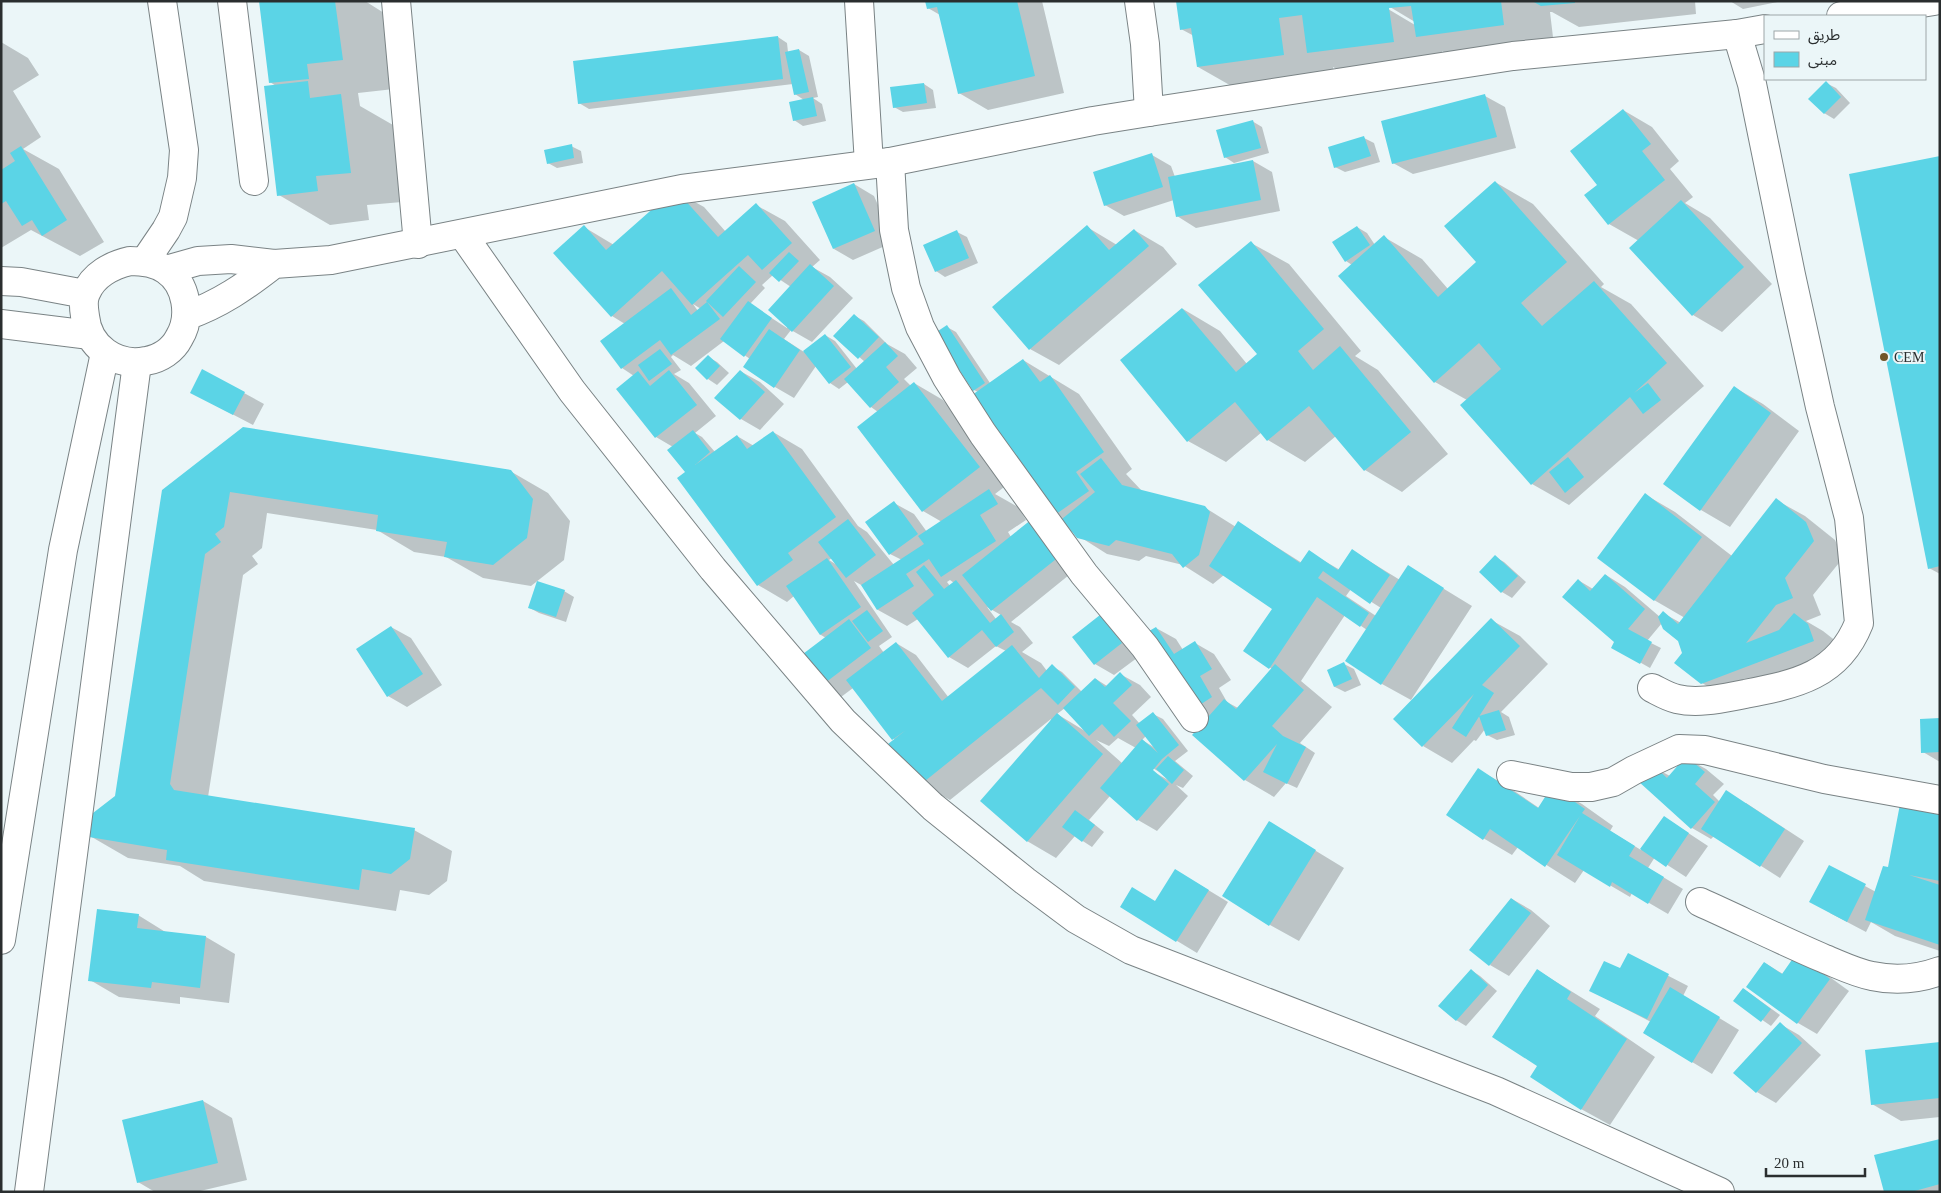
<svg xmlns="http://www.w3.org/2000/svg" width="1941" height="1193" viewBox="0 0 1941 1193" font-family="'Times New Roman','Noto Sans Arabic',serif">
  <rect width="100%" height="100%" fill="#ebf6f8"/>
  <path fill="#0003" fill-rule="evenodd" d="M 261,1 L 365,1 L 384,13 L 394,89 L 358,93 L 360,106 L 393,125 L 402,202 L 367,205 L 369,220 L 330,225 L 279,195 L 276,86 L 270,82 Z
    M 926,1 L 1042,1 L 1064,93 L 988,110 L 959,93 L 940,15 L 928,8 Z
    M 1178,1 L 1695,1 L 1696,14 L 1579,27 L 1552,12 L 1550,12 L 1555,54 L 1468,66 L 1442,51 L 1445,71 L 1360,82 L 1333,67 L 1335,85 L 1249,96 L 1198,67 L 1194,36 L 1181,29 ZM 1385,4 L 1415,22 L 1415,25 L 1383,6 Z
    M 1730,1 L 1782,1 L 1743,9 Z
    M 778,37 L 787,43 L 788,52 L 799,50 L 809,56 L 818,97 L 813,98 L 822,104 L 826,121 L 803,126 L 794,120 L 804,100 L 795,94 L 793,84 L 589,109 L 579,103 Z
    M 1,42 L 28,58 L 39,75 L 13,91 L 41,137 L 23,149 L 59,169 L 104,242 L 80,256 L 31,230 L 1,248 Z
    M 1826,83 L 1836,88 L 1850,103 L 1834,119 L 1824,113 Z
    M 924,84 L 933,90 L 936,108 L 903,112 L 894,107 Z
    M 1485,96 L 1505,107 L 1516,148 L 1413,174 L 1393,163 Z
    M 1623,110 L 1652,127 L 1679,161 L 1670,169 L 1693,197 L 1685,203 L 1710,218 L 1772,284 L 1722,332 L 1693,315 L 1631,249 L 1639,241 L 1609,224 Z
    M 1252,121 L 1262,127 L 1269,153 L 1234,163 L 1225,157 Z
    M 1364,138 L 1374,143 L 1380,162 L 1345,172 L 1335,167 Z
    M 571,146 L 581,151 L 583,163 L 557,168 L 548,163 Z
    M 1152,155 L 1171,166 L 1175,177 L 1253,161 L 1272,172 L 1280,211 L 1196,228 L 1177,216 L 1174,200 L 1124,216 L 1105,205 Z
    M 1940,157 L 1940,574 L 1929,568 Z
    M 1495,182 L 1533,204 L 1604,284 L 1601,287 L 1631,304 L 1704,386 L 1569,505 L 1532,484 L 1467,400 L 1435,382 L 1352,265 L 1346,261 L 1357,227 L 1367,233 L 1375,245 L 1384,237 L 1422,259 L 1448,289 L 1478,262 Z
    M 854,184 L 874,196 L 894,242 L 853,260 L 834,249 Z
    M 675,191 L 704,207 L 726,232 L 756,205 L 785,221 L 820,260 L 812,267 L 830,277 L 853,298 L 812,342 L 791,330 L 784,339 L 804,352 L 825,335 L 835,341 L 857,369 L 865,362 L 835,336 L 855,316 L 864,321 L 887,344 L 905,354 L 917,368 L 904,379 L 911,386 L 914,383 L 943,400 L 1008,484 L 995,494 L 1018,507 L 1026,520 L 1008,532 L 1011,537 L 1032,520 L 1069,575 L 1011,622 L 1020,627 L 1033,643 L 1022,652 L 1041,663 L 1047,671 L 1052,666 L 1062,672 L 1082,692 L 1096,679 L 1107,686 L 1120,674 L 1140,685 L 1151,697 L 1132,715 L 1140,724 L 1153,714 L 1163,719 L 1188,751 L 1175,761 L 1193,776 L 1183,788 L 1176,785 L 1188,796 L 1157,831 L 1138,820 L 1110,796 L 1089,820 L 1104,832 L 1092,847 L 1075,836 L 1056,858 L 1027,841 L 1051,719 L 950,800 L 921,784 L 895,740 L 853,688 L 837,700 L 818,688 L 826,638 L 821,635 L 794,596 L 787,602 L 758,585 L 687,473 L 673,447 L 656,437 L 618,389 L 634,376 L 622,368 L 625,324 L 612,316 L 555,253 L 584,227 L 614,245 ZM 773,275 L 791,287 L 787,328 L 750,304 L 765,288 L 762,285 ZM 693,304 L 701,309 L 698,311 ZM 724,341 L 750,359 L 775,387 L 794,398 L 816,366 L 830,383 L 839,389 L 848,382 L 871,407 L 878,412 L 923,511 L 942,522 L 927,532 L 914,514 L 894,503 L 890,554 L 902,560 L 894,565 L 867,532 L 858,526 L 802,449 L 773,432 L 754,446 L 737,436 L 715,452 L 702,437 L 695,433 L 716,416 L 689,383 L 674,374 L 681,370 L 671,357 L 673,355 L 691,366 ZM 832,558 L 837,565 L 829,560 ZM 950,580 L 954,583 L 950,586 L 947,582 ZM 854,581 L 863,586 L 878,610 L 907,626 L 918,619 L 949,657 L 968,668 L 996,646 L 1006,651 L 949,698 L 916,655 L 896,643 L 884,653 L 879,646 L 892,637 ZM 987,607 L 1001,615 L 996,619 ZM 1065,708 L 1085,731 L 1057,714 ZM 1146,736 L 1157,749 L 1142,740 ZM 1118,738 L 1136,748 L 1122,763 L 1096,740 L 1109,746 ZM 1148,765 L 1164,775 L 1168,780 L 1147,768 Z
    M 1087,227 L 1117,245 L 1134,230 L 1163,247 L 1177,264 L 1059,365 L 1030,349 Z
    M 957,232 L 967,237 L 978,263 L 945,277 L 936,271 Z
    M 1251,243 L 1289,264 L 1361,351 L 1355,356 L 1378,370 L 1448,454 L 1402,492 L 1365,470 L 1336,436 L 1305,462 L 1268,440 L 1262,432 L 1226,462 L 1188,441 L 1183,309 L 1220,331 L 1247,364 L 1258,355 Z
    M 947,327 L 956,332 L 990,383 L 1023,360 L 1079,394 L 1132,469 L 1126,474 L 1142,491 L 1204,507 L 1236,527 L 1239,523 L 1302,563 L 1309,552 L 1340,570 L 1353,551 L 1400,580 L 1408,567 L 1472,606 L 1411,700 L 1382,684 L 1367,630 L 1345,615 L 1301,681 L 1332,707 L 1300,743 L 1315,753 L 1297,788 L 1286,783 L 1274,797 L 1245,780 L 1193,735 L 1208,718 L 1193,709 L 1156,628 L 1176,639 L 1183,650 L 1195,643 L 1214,654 L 1231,680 L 1219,688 L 1227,702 L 1238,708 L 1272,669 L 1245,651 L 1274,608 L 1224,575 L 1213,584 L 1183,565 L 1146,556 L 1139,561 L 1107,554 L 1050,518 L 978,392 L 974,390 ZM 1351,589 L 1381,608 L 1376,616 L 1346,596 Z
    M 708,357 L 717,362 L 729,373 L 717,385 L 708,379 L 697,368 Z
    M 740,371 L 760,382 L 784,404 L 760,430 L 741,419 Z
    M 1734,387 L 1763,404 L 1799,431 L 1730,527 L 1701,510 L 1665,484 Z
    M 244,393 L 264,404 L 253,425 L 211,403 Z
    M 510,471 L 548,493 L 570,521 L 564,560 L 531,586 L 483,578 L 446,557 L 414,552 L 377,530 L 267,513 L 262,548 L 252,556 L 258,564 L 243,575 L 208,797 L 414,830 L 452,851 L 447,881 L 429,895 L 400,890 L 396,911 L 204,881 L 180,866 L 128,858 L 90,836 L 116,797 L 163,491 Z
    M 1646,495 L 1675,512 L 1732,556 L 1776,500 L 1805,516 L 1835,540 L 1843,558 L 1813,595 L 1821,615 L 1806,621 L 1823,631 L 1837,642 L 1843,657 L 1731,700 L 1702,683 L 1684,653 L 1679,640 L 1662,623 L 1647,641 L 1661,648 L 1650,668 L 1613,647 L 1615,642 L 1578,580 L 1593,589 L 1606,575 L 1625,587 L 1660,617 L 1663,613 L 1681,623 L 1685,618 L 1654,600 Z
    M 1495,557 L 1504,562 L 1526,582 L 1512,598 L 1502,592 L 1481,572 Z
    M 564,591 L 574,597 L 566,622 L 539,613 L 530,608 Z
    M 1100,617 L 1120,628 L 1141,655 L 1114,675 L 1095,664 Z
    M 1491,620 L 1520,636 L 1548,664 L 1501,712 L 1509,717 L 1515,735 L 1497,740 L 1487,735 L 1485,729 L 1476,741 L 1474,740 L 1452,763 L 1423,746 Z
    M 391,627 L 411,638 L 442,685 L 407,707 L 388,696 Z
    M 1344,664 L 1354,669 L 1361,685 L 1345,692 L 1335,687 L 1328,671 Z
    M 1940,720 L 1940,762 L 1923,752 Z
    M 1686,758 L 1706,769 L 1724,784 L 1713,795 L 1720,802 L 1746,803 L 1804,841 L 1780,878 L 1714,836 L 1711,839 L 1692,828 L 1653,767 L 1670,776 Z
    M 1479,770 L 1507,786 L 1539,808 L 1553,788 L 1582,804 L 1613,826 L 1610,831 L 1641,850 L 1664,817 L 1708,846 L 1686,877 L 1655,857 L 1648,868 L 1683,889 L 1668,914 L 1632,893 L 1630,897 L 1584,870 L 1575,883 L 1518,847 L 1512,855 L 1483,838 Z
    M 1940,808 L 1940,951 L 1895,936 L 1871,922 L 1866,932 L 1830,913 L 1865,886 L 1876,892 L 1889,869 Z
    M 1270,823 L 1344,868 L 1299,941 L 1270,925 Z
    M 1195,882 L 1228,902 L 1197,953 L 1121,907 L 1156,902 Z
    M 1512,899 L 1531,910 L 1550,926 L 1509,976 L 1490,965 Z
    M 138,915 L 167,933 L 206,937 L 235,954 L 229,1003 L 180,997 L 180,1004 L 119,997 L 90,980 Z
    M 1628,955 L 1688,986 L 1683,996 L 1739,1030 L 1712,1074 L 1644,1033 L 1651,1022 L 1591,991 L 1621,970 Z
    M 1765,963 L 1783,974 L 1816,967 L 1849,991 L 1817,1034 L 1798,1023 Z
    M 1471,970 L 1480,976 L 1497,991 L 1466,1026 L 1456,1020 Z
    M 1537,970 L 1600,1009 L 1595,1016 L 1655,1057 L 1610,1125 L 1581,1109 L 1538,1066 Z
    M 1744,989 L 1780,1015 L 1771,1026 L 1735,1001 Z
    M 1780,1024 L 1799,1035 L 1821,1055 L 1776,1103 L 1757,1092 Z
    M 1940,1043 L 1940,1117 L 1901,1121 L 1872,1104 Z
    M 203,1101 L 232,1118 L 247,1180 L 196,1192 L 155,1192 L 138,1182 Z
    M 1940,1140 L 1940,1192 L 1885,1192 Z"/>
  <path fill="#5bd4e6" d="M 259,1 L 335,1 L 343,60 L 307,64 L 309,79 L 269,83 Z
    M 925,1 L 1017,1 L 1035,76 L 958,94 L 937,7 L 927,9 Z
    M 1176,1 L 1501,1 L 1504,25 L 1416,37 L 1411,6 L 1389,8 L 1394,42 L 1307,53 L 1302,15 L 1279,18 L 1284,55 L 1197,67 L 1191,28 L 1180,30 Z
    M 1532,1 L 1575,1 L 1575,3 L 1541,6 Z
    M 778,36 L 783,79 L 578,104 L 573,61 Z
    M 799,49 L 809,92 L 794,95 L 785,52 Z
    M 308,81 L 310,98 L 341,94 L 351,173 L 316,176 L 318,191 L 277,196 L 264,86 Z
    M 1826,81 L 1841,97 L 1824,114 L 1808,99 Z
    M 924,83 L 927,103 L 893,108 L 890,87 Z
    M 1485,94 L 1497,137 L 1392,164 L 1381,121 Z
    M 813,97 L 817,116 L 793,121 L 789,102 Z
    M 1623,109 L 1651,144 L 1642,151 L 1665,180 L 1608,225 L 1584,195 L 1597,185 L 1570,151 Z
    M 1253,120 L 1261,148 L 1224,158 L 1216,130 Z
    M 1364,136 L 1371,156 L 1334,168 L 1328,147 Z
    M 572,144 L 574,158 L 547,164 L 544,150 Z
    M 21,146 L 67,220 L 42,236 L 32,220 L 22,226 L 6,201 L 1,204 L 1,170 L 15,161 L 10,153 Z
    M 1152,153 L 1163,187 L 1104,206 L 1093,172 Z
    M 1940,156 L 1940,566 L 1928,569 L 1849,174 Z
    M 1253,160 L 1261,200 L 1176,217 L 1168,177 Z
    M 1495,181 L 1567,262 L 1521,303 L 1542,326 L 1594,281 L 1667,363 L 1634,393 L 1648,383 L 1661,400 L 1643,414 L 1630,397 L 1531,485 L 1460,405 L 1501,369 L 1479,343 L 1434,383 L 1338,276 L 1384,235 L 1438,297 L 1476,262 L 1444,226 Z
    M 854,183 L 875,231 L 833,249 L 812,202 Z
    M 675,189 L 718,237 L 756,203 L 792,243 L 762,270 L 748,255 L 692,305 L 662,271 L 611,317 L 553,253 L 584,225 L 606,250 Z
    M 1681,200 L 1744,267 L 1692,316 L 1629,248 Z
    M 1087,225 L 1109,250 L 1134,229 L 1149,246 L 1029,350 L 992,307 Z
    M 1357,226 L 1370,245 L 1345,262 L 1332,242 Z
    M 957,230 L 969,258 L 935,272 L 923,245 Z
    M 1251,241 L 1324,329 L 1298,351 L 1313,370 L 1340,346 L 1411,432 L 1364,471 L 1309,406 L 1267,441 L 1235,402 L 1187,442 L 1120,360 L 1182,308 L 1236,372 L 1257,354 L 1198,285 Z
    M 789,252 L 799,261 L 779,282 L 769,273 Z
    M 810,264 L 834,286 L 792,332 L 768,310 Z
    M 739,266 L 756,282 L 723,317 L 706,301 Z
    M 671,288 L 691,315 L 707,302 L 720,319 L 671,355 L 660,340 L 621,369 L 600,341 Z
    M 748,301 L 772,318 L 744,357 L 720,339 Z
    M 854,314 L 879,337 L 858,359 L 833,336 Z
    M 947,325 L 985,383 L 973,391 L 935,333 Z
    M 769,329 L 800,350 L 774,388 L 743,367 Z
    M 825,334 L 851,367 L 829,384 L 803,351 Z
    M 885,342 L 898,356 L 886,367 L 899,382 L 870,408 L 844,379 Z
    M 660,349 L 672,364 L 649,381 L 638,365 Z
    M 708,355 L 720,366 L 707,380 L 695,368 Z
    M 1023,359 L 1040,382 L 1050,375 L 1104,452 L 1076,472 L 1089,491 L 1049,519 L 965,400 Z
    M 202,369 L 245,392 L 233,415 L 190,393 Z
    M 669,370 L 697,405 L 655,438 L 616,389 L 638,371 L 650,386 Z
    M 740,370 L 765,392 L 740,420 L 714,398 Z
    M 914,382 L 980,467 L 922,512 L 857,427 Z
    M 1734,386 L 1771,413 L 1700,511 L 1663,484 Z
    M 243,427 L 511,470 L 533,499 L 527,538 L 493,565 L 444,557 L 447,542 L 376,531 L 378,515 L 230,492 L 224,527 L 215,534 L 221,542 L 205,554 L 170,784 L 174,790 L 415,828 L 410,859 L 391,874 L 362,869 L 359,890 L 166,860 L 167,850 L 89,837 L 93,813 L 115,796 L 162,490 Z
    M 693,430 L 710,452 L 695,465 L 737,435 L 747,449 L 773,431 L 836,517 L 788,553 L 793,560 L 757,586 L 677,478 L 685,472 L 667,450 Z
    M 1568,457 L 1584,477 L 1565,493 L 1549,472 Z
    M 1101,458 L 1122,485 L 1205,506 L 1210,512 L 1199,555 L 1183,568 L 1172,554 L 1116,540 L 1109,546 L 1077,538 L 1062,519 L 1095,492 L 1080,474 Z
    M 989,489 L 998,504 L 980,515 L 996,541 L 941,577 L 929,559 L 906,574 L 914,586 L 877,610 L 861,585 L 924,544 L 918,536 Z
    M 1645,493 L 1702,537 L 1654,601 L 1597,558 Z
    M 1776,498 L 1806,522 L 1814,541 L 1785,578 L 1793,598 L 1776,605 L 1746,643 L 1779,630 L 1794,613 L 1808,624 L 1814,641 L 1701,684 L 1674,663 L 1682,653 L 1678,641 L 1663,629 L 1658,617 L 1663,611 L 1678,624 Z
    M 894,501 L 918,534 L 889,555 L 865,522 Z
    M 848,519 L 876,555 L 846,578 L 818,542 Z
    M 1032,519 L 1070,548 L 991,611 L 962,575 Z
    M 1238,521 L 1300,563 L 1309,550 L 1338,570 L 1352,549 L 1390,575 L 1370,604 L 1323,571 L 1318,578 L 1369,613 L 1360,627 L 1317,597 L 1269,669 L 1243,651 L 1272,609 L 1209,566 Z
    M 1495,555 L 1518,576 L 1501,593 L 1479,572 Z
    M 827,558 L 861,607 L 820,635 L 786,586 Z
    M 924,565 L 944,589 L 956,580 L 990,623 L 1001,614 L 1014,632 L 996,647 L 982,630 L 948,658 L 912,613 L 934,595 L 916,572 Z
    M 1408,565 L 1444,588 L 1381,685 L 1345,661 Z
    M 1605,574 L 1645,609 L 1628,629 L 1652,642 L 1640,664 L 1611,648 L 1614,642 L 1562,597 L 1578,579 L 1590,591 Z
    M 537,581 L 565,590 L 556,617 L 528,608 Z
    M 867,610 L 883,631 L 868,642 L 852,621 Z
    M 1100,615 L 1122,643 L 1094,665 L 1072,637 Z
    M 1491,618 L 1520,646 L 1482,685 L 1494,693 L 1466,737 L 1452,728 L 1474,694 L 1422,747 L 1393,719 Z
    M 849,619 L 871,648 L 817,689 L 795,660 Z
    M 391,626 L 423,674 L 387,697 L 356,649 Z
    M 1156,627 L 1174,654 L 1195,641 L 1212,669 L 1200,676 L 1212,697 L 1192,710 L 1144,634 Z
    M 896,642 L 942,701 L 1012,645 L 1039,678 L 1052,664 L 1075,687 L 1058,705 L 1041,688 L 920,785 L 888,744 L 906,730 L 892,740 L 846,680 Z
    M 1344,662 L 1352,679 L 1334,687 L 1327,670 Z
    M 1275,664 L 1304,690 L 1272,726 L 1283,736 L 1306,747 L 1287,784 L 1263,772 L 1277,744 L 1244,781 L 1192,735 L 1224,699 L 1236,709 Z
    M 1120,672 L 1132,685 L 1113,703 L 1131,721 L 1114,737 L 1102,724 L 1089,736 L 1063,708 L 1095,678 L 1105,687 Z
    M 1499,710 L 1506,730 L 1486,736 L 1479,716 Z
    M 1153,712 L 1179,745 L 1162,759 L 1153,770 L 1169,784 L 1137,821 L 1100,788 L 1142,739 L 1158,753 L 1136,725 Z
    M 1057,713 L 1103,754 L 1027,842 L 980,801 Z
    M 1940,718 L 1940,752 L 1921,753 L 1920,719 Z
    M 1168,756 L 1184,770 L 1172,784 L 1156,769 Z
    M 1686,756 L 1705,772 L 1695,784 L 1715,802 L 1691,829 L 1638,781 L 1653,765 L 1667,778 Z
    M 1478,768 L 1538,808 L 1552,786 L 1585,809 L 1582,813 L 1635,846 L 1629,856 L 1664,877 L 1648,904 L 1612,882 L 1610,887 L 1557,855 L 1580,816 L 1545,867 L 1490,829 L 1483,840 L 1446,815 Z
    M 1726,790 L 1785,829 L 1760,867 L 1701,829 Z
    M 1901,799 L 1940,807 L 1940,881 L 1909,875 L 1940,885 L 1940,945 L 1865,920 L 1883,866 L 1888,867 Z
    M 1075,810 L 1095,825 L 1082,842 L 1062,827 Z
    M 1664,816 L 1689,833 L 1666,867 L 1640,849 Z
    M 1269,821 L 1316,850 L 1269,926 L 1222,896 Z
    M 1829,865 L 1866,884 L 1847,922 L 1809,902 Z
    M 1175,869 L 1209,890 L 1176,942 L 1120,907 L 1132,887 L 1155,901 Z
    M 1511,898 L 1531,913 L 1489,966 L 1469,950 Z
    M 97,909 L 139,914 L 137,928 L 206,936 L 200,988 L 152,982 L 151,988 L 88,981 Z
    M 1628,953 L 1669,974 L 1647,1019 L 1589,991 L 1604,961 L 1620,968 Z
    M 1796,954 L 1830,979 L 1797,1024 L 1746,987 L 1764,962 L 1782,974 Z
    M 1471,969 L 1488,985 L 1456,1021 L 1438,1006 Z
    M 1537,969 L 1571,992 L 1567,999 L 1627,1039 L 1581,1110 L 1530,1077 L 1537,1066 L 1492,1037 Z
    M 1670,987 L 1720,1017 L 1692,1063 L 1643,1033 Z
    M 1743,988 L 1771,1009 L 1761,1022 L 1733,1001 Z
    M 1780,1022 L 1802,1043 L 1756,1093 L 1733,1073 Z
    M 1940,1042 L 1940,1098 L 1871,1105 L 1865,1050 Z
    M 203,1100 L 218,1163 L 137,1183 L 122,1120 Z
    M 1940,1139 L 1940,1184 L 1911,1192 L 1884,1192 L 1874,1155 Z"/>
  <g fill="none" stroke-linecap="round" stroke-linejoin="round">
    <g stroke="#7a8385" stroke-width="30">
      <path id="minor" d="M 232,1 L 254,181
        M 396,1 L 418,244
        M 859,1 L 869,164
        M 1139,1 L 1145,44 L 1149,112
        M 890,162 L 894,230 L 906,288 L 920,327 L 947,378 L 983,434 L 1084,574 L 1145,647 L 1194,718
        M 463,235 L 572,391 L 713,569 L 843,721 L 933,807 L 1025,881 L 1076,919 L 1131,950 L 1496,1091 L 1720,1192
        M 145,261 L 166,230 L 173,217 L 182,178 L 184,150 L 162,1
        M 1652,688 C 1660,692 1668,697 1677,699 C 1699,704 1723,698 1745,694 C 1796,684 1838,676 1859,623 L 1849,518 L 1820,407 L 1791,275 L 1752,84 L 1737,34
        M 1511,775 L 1571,787 L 1591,787 L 1613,782 L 1634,770 L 1679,749 L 1705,750 L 1824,779 L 1940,800
        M 1700,902 C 1742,921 1783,941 1825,959 C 1840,965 1856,973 1872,976 C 1895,981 1918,979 1940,971
        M 1,940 L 63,550 L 105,353
        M 29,1192 L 137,363"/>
    </g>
    <g stroke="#7a8385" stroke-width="30">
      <path id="tertiary" d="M 1841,16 L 1934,1
        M 130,261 C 142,261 156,263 166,270 C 187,284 192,317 179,338 C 173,350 160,359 146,361 C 116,367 88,347 85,316 C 84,310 83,299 86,293 C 93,275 112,265 130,261 Z
        M 166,270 L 198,261 L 231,259 L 274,264 L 331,260 L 682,189 L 890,162 L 1093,121 L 1149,112 L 1513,56 L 1737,34 L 1765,29
        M 1,281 L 21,282 L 85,294
        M 186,316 C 220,304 246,286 274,264
        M 1,324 L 90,335"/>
    </g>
    <use href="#minor" stroke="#fff" stroke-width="28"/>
    <use href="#tertiary" stroke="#fff" stroke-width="28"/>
  </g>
  <circle fill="#715528" stroke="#ebf6f8" stroke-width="2" cx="1884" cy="357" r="5"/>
  <g text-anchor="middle" stroke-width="4" stroke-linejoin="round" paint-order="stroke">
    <g font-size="14" fill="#2a2e2f" stroke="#ebf6f8" text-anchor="start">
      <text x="1894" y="362">CEM</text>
    </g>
  </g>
  <rect width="1941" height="1193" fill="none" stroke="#2a2e2f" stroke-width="5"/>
  <rect x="1764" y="15" width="162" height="65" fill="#ebf6f8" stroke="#9ea6a8"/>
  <rect x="1774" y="31" width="25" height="8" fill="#ffffff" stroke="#9ea6a8"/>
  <text x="1808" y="40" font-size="15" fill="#2a2e2f">طريق</text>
  <rect x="1774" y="52" width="25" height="15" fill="#5bd4e6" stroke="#9ea6a8"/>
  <text x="1808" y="65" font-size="15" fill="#2a2e2f">مبنى</text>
  <path d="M1766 1168v8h99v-8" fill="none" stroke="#2a2e2f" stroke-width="2.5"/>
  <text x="1774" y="1168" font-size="15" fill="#2a2e2f" stroke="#ebf6f8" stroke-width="4" paint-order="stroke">20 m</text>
</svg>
